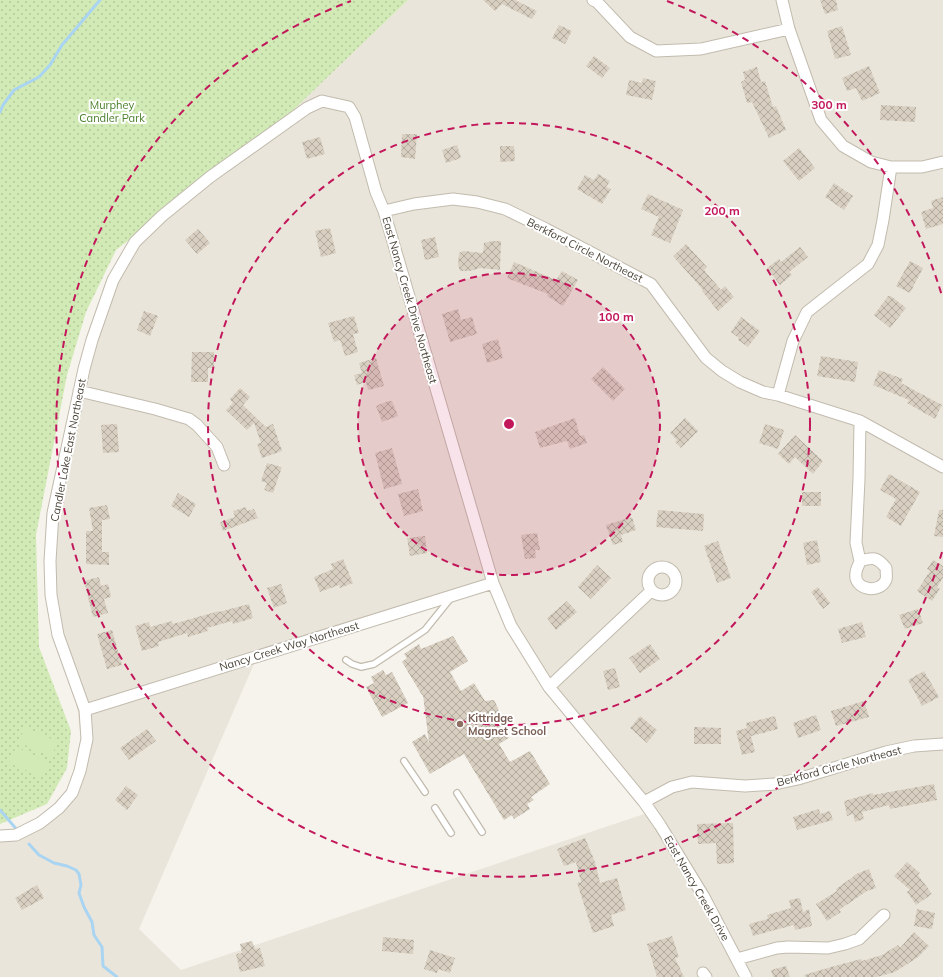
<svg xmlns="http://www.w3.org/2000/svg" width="943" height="977" viewBox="0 0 943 977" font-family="Mulish,sans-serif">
  <defs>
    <pattern id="park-dots" width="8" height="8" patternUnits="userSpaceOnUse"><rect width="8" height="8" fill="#d2eab5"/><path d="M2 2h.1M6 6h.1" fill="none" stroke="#b6ca9c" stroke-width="1.8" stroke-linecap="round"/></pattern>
    <pattern id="building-cross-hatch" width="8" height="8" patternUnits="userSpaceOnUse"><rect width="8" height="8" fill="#d8cfc1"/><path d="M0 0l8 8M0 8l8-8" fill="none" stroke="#b1aa9e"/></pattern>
  </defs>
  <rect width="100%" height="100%" fill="#f6f3ec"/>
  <path fill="#eae5da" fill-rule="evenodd" d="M 408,0 L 943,0 L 943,977 L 0,977 L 0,835 L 39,823 L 68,793 L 82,754 L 78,712 L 56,618 L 48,562 L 51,490 L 95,323 L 130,247 L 286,117 ZM 492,579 L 512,625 L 545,693 L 602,746 L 650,812 L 181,970 L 139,929 L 260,650 Z"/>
  <path fill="url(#park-dots)" d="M 0,0 L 408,0 L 286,117 L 116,250 L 86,312 L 67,375 L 36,535 L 39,647 L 71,731 L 67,768 L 47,804 L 0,824 Z"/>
  <path fill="#d2eab5" d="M 25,727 L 58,742 L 51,757 L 19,742 Z
    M 16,747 L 49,762 L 42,777 L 9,763 Z"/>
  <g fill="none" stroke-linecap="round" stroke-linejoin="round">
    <path stroke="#a9d4f2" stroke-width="3" d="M 0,112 L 3,105 L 14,90 L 39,77 L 50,65 L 62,45 L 100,0
      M 0,810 L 18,831
      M 29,844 L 39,855 L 54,863 L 67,866 L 76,870 L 79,874 L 81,885 L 79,893 L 84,907 L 92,922 L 94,935 L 102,947 L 103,966 L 117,977"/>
  </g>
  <path fill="url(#building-cross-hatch)" d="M 483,0 L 515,0 L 537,11 L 532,19 L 502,4 L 495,11 Z
    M 820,0 L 836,0 L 838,10 L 825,14 Z
    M 559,25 L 572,31 L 565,44 L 552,38 Z
    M 842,26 L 851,55 L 835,59 L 827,31 Z
    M 594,56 L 610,68 L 602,78 L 586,66 Z
    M 869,66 L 880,93 L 862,101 L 856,88 L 847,91 L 842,78 Z
    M 757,67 L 761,82 L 765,81 L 773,107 L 776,106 L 786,130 L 769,138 L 752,102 L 747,103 L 741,82 L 745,80 L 743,72 Z
    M 643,78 L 656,81 L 652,100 L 626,95 L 629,80 L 642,83 Z
    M 881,105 L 916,107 L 915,122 L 880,120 Z
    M 402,134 L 417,134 L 415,159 L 401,157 Z
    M 320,137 L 325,154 L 307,159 L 302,142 Z
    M 457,145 L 461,158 L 446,163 L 442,150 Z
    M 500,146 L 514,146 L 515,161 L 500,162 Z
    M 799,148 L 815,168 L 799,181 L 783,161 Z
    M 598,174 L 610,181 L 606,187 L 611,189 L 602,204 L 577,189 L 585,175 L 594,180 Z
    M 834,183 L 853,196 L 844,210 L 825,197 Z
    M 648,194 L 683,210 L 670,243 L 651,235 L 659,217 L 641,209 Z
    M 943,197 L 943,224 L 926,229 L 921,212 L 933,208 L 931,201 Z
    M 330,228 L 336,253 L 321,257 L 315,231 Z
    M 198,229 L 210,243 L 197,254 L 185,240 Z
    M 435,237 L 439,257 L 425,260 L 421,240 Z
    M 492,241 L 501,241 L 500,270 L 480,268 L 470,271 L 460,271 L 458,264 L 459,253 L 463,251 L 483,253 L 484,243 Z
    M 686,244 L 707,267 L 704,270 L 721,290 L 725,286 L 734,297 L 718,311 L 702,291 L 703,290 L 673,256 Z
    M 800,247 L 808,257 L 789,272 L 792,275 L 780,285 L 767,268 L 779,259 L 781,262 Z
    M 910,261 L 923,268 L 910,293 L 896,286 Z
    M 514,262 L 556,280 L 562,271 L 578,280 L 563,306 L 547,296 L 548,294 L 507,278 Z
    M 888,296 L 891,296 L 906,308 L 890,328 L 874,315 Z
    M 458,309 L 461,320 L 472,317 L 477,334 L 450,342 L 442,314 Z
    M 144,311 L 158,316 L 150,336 L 137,330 Z
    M 354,316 L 359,333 L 353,334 L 358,352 L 345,356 L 340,340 L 334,342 L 328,323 Z
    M 741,317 L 760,331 L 748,347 L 738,340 L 739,338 L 731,332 Z
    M 498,339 L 503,358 L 487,363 L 482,344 Z
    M 192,352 L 214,352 L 214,368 L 208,368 L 208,382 L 191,382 Z
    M 821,356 L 858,362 L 855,382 L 817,376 Z
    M 376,358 L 384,386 L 368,390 L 366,382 L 357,385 L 354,375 L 362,373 L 359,363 Z
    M 603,367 L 625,389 L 613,401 L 591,379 Z
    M 879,370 L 903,379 L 901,383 L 942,405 L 935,419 L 907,403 L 909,400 L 873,385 Z
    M 240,388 L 250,397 L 243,405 L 266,427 L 273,424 L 282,451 L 262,458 L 257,444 L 261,443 L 254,423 L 247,430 L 226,410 L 233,403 L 230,399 Z
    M 388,401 L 392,401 L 398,416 L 382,422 L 376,406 Z
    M 575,418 L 580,436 L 584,435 L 587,443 L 570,449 L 567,441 L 540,448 L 535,432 Z
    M 685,418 L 698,431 L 681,448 L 675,442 L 677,440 L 670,433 Z
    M 117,424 L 119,452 L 103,453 L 101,425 Z
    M 765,424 L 784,430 L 778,449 L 759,443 Z
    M 795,435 L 823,461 L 813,474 L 795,457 L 789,464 L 778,454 Z
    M 392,448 L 402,484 L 384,489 L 375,453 Z
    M 267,463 L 282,467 L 273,493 L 264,490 L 267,483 L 261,481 Z
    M 889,474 L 920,492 L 901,526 L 886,517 L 896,499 L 880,490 Z
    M 418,489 L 423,511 L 404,516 L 398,494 Z
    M 802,492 L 821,492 L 821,506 L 802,506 Z
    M 178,493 L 196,504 L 189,517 L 171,506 Z
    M 107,505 L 110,519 L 102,520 L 102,552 L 109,552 L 109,565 L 86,564 L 86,531 L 93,531 L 89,508 Z
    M 246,507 L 247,511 L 254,509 L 258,518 L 223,531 L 220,522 L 235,517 L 233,511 Z
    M 658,510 L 704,514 L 703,531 L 656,527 Z
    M 939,510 L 943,510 L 943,537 L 934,536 Z
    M 632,517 L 636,530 L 621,535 L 623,542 L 613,545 L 606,525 Z
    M 537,533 L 540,550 L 535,550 L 536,558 L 525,559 L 521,535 Z
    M 425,536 L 427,553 L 410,556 L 407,538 Z
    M 817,540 L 821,562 L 807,565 L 803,543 Z
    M 718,541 L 731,578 L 717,583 L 704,546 Z
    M 343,559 L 353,583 L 340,588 L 339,585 L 320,592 L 314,577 L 333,569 L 331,564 Z
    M 933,560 L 943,566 L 943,578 L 937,587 L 940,589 L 932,601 L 917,591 L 930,571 L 927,569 Z
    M 597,565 L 611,578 L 591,599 L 578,587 Z
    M 99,577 L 101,586 L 108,584 L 111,597 L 104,599 L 108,613 L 93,617 L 84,581 Z
    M 281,584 L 287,603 L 274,608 L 267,588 Z
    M 818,587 L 830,603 L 823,609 L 811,592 Z
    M 567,601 L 577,612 L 556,630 L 547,618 Z
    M 249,604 L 253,618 L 233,624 L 232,621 L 207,628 L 208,631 L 188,637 L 187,633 L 158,642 L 159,646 L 142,651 L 135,626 L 149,622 L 150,627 L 172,621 L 173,624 L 219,611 L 219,612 Z
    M 918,609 L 923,623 L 905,629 L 899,615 Z
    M 862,622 L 866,637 L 842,643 L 838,629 Z
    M 112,630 L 122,665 L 107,669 L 97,634 Z
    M 453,636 L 468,661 L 450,672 L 461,691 L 474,683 L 485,701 L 494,700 L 498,708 L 500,721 L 509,738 L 499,744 L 510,762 L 530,751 L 550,784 L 531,797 L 534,800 L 527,804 L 530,809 L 514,819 L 512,815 L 504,820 L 464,754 L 430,774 L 412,742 L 425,734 L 429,743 L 423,695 L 422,695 L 402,662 L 407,658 L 404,654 L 419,644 L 421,649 Z
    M 650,644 L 660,659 L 640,673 L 629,658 Z
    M 615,668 L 620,687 L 608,690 L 603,671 Z
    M 383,670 L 386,675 L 392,672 L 408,703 L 382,717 L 366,687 L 374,683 L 371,677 Z
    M 924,671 L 939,697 L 922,706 L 908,680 Z
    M 864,701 L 869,717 L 836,726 L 831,711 Z
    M 816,715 L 821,730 L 798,738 L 793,723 Z
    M 640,716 L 657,730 L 647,743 L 630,728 Z
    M 775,716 L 778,729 L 751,736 L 755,752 L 742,755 L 736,731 L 747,728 L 746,723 Z
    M 694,727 L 721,728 L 721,744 L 694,744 Z
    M 147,729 L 156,741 L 129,760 L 120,748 Z
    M 934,784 L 937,800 L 890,809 L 889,805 L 862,812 L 864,819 L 855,822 L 853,814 L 847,816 L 844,801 L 873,793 L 873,795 Z
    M 126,786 L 138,795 L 127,810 L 115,800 Z
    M 819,809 L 820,814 L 830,811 L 833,820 L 797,830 L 793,817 Z
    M 733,823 L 734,863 L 717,864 L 716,843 L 698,844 L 697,824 Z
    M 585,838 L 595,862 L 600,883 L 617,878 L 626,910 L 611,915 L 614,926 L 593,933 L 577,883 L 581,882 L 576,862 L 564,866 L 557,849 Z
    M 907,862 L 920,873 L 918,875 L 932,894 L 916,905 L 907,892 L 910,890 L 894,876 Z
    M 869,869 L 876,888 L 867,891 L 839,910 L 841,912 L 827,921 L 816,904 L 837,891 L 836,889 L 854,876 L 854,875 Z
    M 37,885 L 44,898 L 22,910 L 15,898 Z
    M 800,898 L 803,912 L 809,909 L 812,926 L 795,930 L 794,925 L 753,936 L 749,924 L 768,919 L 767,915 L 791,908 L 789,900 Z
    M 917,909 L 935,913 L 932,929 L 914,926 Z
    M 914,932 L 929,946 L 918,957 L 895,972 L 877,977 L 805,977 L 804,975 L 831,967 L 861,959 L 862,961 L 882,955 L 898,945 L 900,948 Z
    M 672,936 L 679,957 L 675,958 L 684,977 L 657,977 L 647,944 Z
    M 383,937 L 414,940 L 413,954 L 382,951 Z
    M 252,941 L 255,949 L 260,948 L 265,966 L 240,972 L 236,954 L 242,953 L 240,944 Z
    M 430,950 L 455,958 L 450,973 L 438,969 L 437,973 L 424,969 Z
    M 786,966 L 790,977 L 773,977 L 771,970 Z"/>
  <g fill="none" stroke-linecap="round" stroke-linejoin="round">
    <g stroke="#c2bbae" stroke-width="8">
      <path id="lane" d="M 346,660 L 352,664 L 361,667 L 374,664 L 425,630 L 450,599
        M 404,761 L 425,792
        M 457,793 L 482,832
        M 435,808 L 451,833"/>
    </g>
    <g stroke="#c2bbae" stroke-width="13">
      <path id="street" d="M 593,0 L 597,2 L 630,37 L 656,51 L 701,49 L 789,29
        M 782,0 L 789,29 L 821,120 L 843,146 L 871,162 L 891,167 L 922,167 L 943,162
        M 384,211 L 414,204 L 453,199 L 477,202 L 505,209 L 546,229 L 651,284 L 706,358 L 722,371 L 740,382 L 763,392 L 778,395 L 860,421 L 943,467
        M 79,391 L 155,409 L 189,419 L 197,425 L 217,447 L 224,465
        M 778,395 L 793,341 L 807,312 L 868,264 L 878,245 L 883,220 L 891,167
        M 860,421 L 859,479 L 856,543 L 860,561 C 873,557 877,557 886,568 C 886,572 887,577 886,580 C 879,595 853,589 856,573 C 856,569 859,565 860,561
        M648 581a14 14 0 1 1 28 0a14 14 0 1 1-28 0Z
        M 549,687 L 651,591
        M 85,710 L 493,583
        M 644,802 L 672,787 L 692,782 L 745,786 L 775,784 L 798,779 L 886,752 L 914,746 L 943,744
        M 0,836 L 16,835 L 40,823 L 59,808 L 72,793 L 80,771 L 87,739 L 85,710 L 58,635 L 51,595 L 50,561 L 53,513 L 84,369 L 92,340 L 113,280 L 135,242 L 162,216 L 210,177 L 307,108 L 322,101 L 349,107 L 355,117 L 376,192 L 384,211 L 493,583 L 511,626 L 549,687 L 644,802 L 660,825 L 704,897 L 746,977
        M 737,959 L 777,948 L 788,947 L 828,948 L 845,944 L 859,939 L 884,915
        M 703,973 L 706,977"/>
    </g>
    <use href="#lane" stroke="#fff" stroke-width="5.5"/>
    <use href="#street" stroke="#fff" stroke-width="11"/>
  </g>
  <circle cx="509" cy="424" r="151" fill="#c2185b" fill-opacity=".12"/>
  <g fill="none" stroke="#c2185b" stroke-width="2" stroke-dasharray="7 5">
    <circle cx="509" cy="424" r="151"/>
    <circle cx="509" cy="424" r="301"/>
    <path d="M942 552A452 452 0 1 1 351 1M667 1A452 452 0 0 1 942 296"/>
  </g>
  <circle fill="#8d6e63" stroke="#fff" stroke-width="1.5" cx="460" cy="724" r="4"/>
  <g text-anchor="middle" stroke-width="4" stroke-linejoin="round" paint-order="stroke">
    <g font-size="11" fill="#4a7f2a" stroke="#fff">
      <text x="112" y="109">Murphey<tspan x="112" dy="13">Candler Park</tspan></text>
    </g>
    <g font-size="11" fill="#4b4439" stroke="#fff">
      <text transform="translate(585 250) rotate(27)" y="4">Berkford Circle Northeast</text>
      <text transform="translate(410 300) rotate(74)" y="4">East Nancy Creek Drive Northeast</text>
      <text transform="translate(68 450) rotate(-79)" y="4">Candler Lake East Northeast</text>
      <text transform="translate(289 646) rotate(-17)" y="4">Nancy Creek Way Northeast</text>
      <text transform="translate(839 766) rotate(-15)" y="4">Berkford Circle Northeast</text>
      <text transform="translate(697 888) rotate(60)" y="4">East Nancy Creek Drive</text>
    </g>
    <g font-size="11" font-weight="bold" fill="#785e54" stroke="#fff" text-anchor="start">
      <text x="468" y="722">Kittridge<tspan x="468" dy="13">Magnet School</tspan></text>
    </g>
  </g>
  <circle cx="509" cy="424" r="6" fill="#c2185b" stroke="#fff" stroke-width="2"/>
  <g font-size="12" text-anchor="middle" font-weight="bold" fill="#c2185b" stroke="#fff" stroke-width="4" stroke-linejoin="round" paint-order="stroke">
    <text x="829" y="109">300 m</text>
    <text x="722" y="215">200 m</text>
    <text x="616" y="321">100 m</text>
  </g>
</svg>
